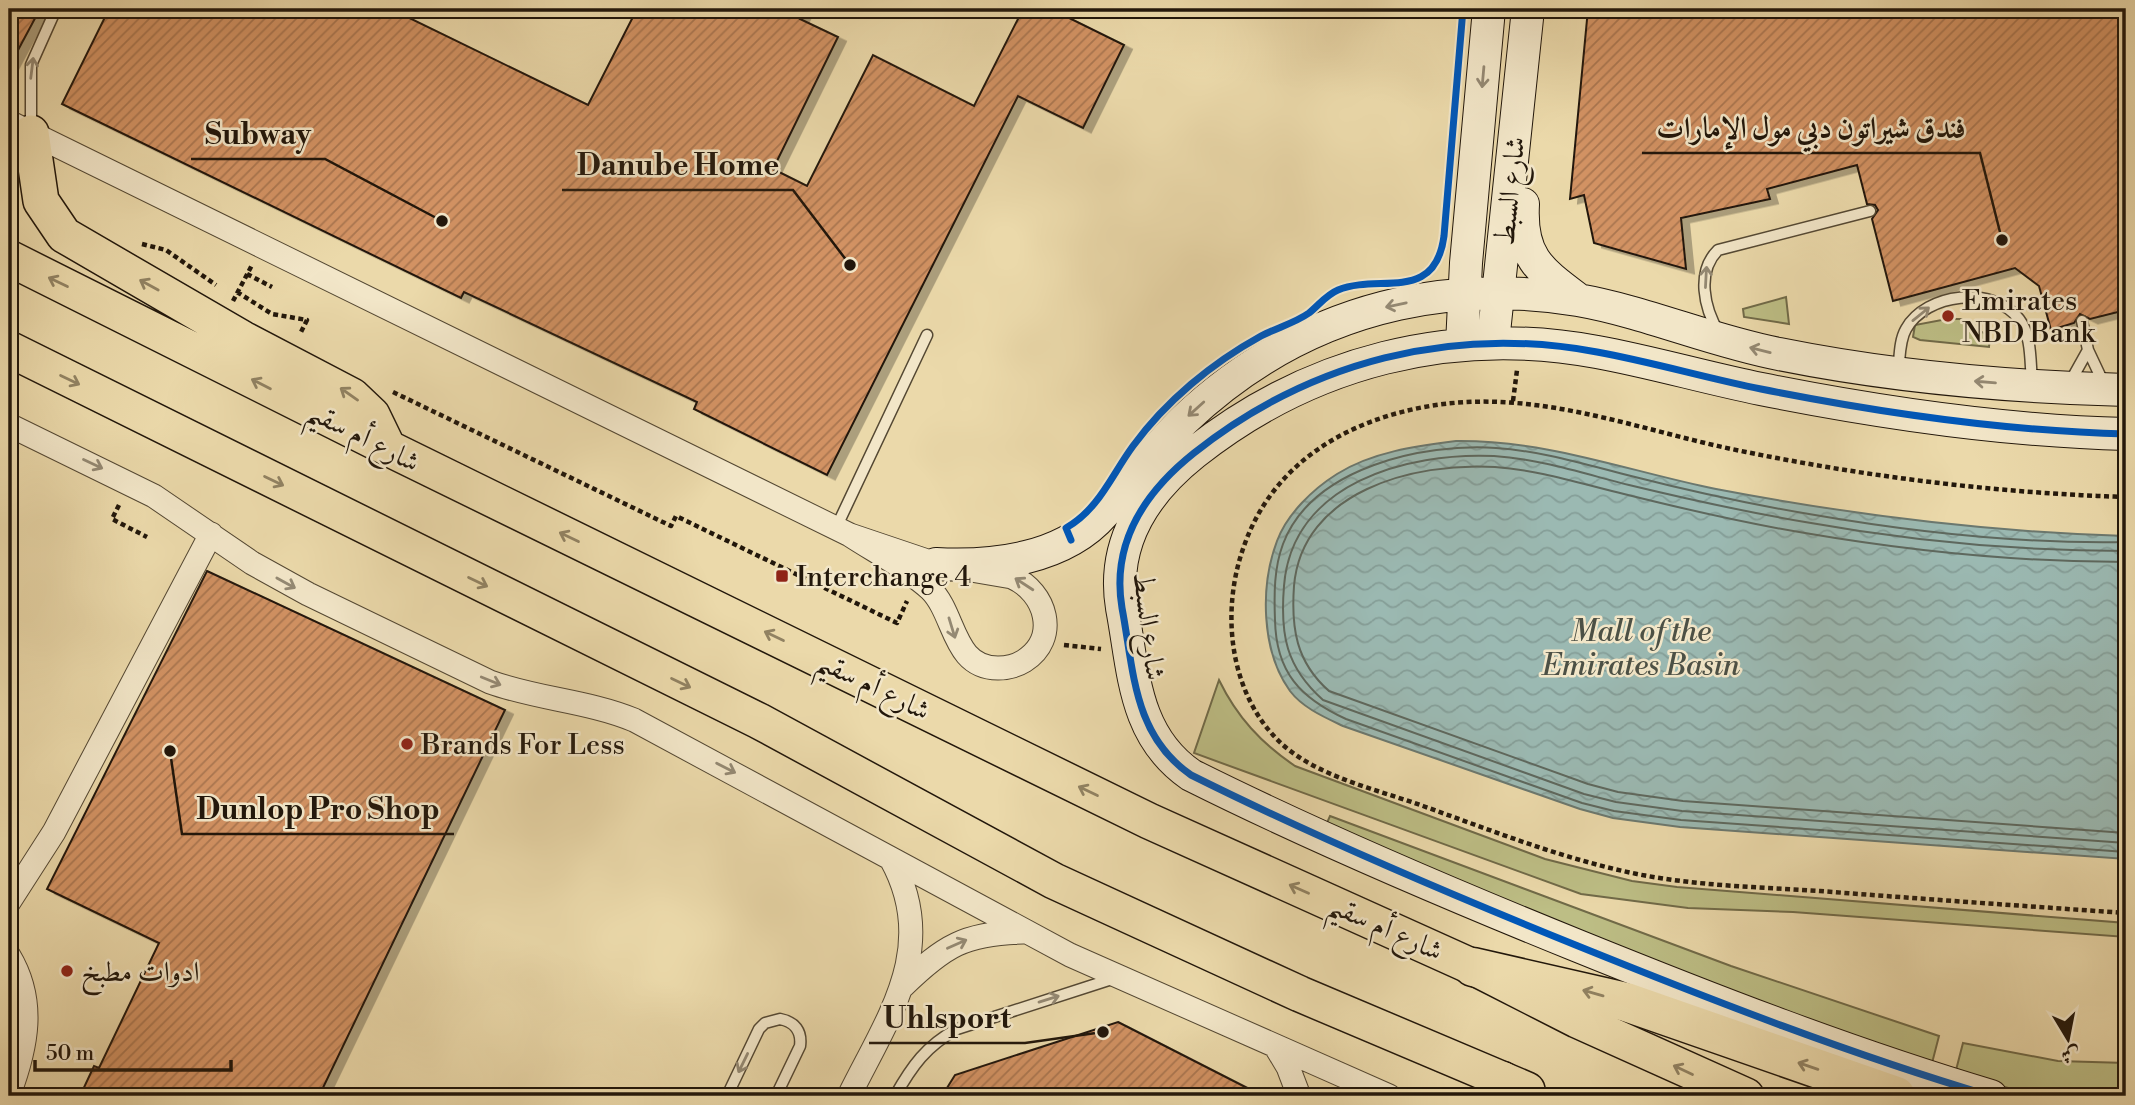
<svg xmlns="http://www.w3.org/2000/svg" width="2135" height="1105" viewBox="0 0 2135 1105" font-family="'Libre Bodoni',Amiri,serif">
  <defs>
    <pattern id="water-waves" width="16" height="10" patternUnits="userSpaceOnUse" patternTransform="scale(1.75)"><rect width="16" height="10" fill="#9bb9b2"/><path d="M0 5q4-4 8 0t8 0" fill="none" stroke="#859e98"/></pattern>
    <pattern id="building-hatch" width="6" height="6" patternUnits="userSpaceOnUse" patternTransform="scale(1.75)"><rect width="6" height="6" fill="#d29263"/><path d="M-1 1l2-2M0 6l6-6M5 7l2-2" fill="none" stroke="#aa7650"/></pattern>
    <filter id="shadow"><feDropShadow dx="8" dy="4.5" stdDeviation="0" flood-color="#0004"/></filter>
  </defs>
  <rect width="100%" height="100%" fill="#ebd9aa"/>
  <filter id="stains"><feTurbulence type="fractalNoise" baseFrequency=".00286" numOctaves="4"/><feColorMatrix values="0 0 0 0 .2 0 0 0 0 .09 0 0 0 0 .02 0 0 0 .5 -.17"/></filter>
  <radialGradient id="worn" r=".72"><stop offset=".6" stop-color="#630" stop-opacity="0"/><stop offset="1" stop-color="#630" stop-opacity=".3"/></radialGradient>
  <path fill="#bdbe85" stroke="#706a48" stroke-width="2" d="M 1786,297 L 1789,324 L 1744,317 L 1743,309 Z
    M 1947,319 L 1961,319 L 1990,337 L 1989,347 L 1920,340 L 1913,337 L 1915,325 Z
    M 1219,680 C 1237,717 1261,743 1295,766 L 1545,859 L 1632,881 L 1677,887 L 2126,923 L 2126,937 L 1793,912 L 1688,908 L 1581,894 L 1194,753 Z
    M 1330,816 L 1731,966 L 1939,1036 L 1931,1067 L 1718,992 L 1326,825 Z
    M 1963,1043 L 2058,1061 L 2126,1063 L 2126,1096 L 2031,1094 L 1955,1074 Z"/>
  <path fill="url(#water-waves)" stroke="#6b786f" stroke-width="2" d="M 1456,441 C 1548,440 1627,471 1716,489 C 1852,515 1987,532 2126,536 L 2126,859 L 1680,827 L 1613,818 L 1580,809 L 1343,726 C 1324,717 1303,708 1290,691 C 1261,651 1260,586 1277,541 C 1287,514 1313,489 1337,474 C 1372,452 1416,446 1456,441 Z"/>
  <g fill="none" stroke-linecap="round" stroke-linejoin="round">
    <path stroke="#5e685e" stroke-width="2" d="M 2126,542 C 2021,544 1912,532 1809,514 C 1749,504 1690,491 1631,476 C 1587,465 1542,451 1496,448 C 1424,443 1312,467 1283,544 C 1274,568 1274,594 1275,620 C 1276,672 1300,698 1346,719 L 1582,803 L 1614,811 L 1681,820 L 2126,852
      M 2126,551 C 2020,551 1910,541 1805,522 C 1746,512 1687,499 1629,485 C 1585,474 1540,459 1494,456 C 1407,452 1292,483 1284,586 C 1280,635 1286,667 1323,700 L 1584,794 L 1616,802 L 1682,811 L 2126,843
      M 2126,562 C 2019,562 1910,551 1805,533 C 1744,523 1684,509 1624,494 C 1582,484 1539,470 1495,467 C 1414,462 1302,491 1294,586 C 1291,628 1296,662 1329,691 L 1588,784 L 1618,792 L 1683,801 L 2126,833"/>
  </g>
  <path fill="url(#building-hatch)" stroke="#22170b" stroke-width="2" filter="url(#shadow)" d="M 9,9 L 40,9 L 9,67 Z
    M 109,9 L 391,9 L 588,105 L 637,9 L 805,9 L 800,19 L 838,37 L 773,169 L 807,186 L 873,55 L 974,106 L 1023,9 L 1051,9 L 1124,45 L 1083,128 L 1018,96 L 827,475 L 694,409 L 697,402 L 464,292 L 461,298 L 62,104 Z
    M 1588,9 L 2126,9 L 2126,310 L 2090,319 L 2080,314 L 2074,323 L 2051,330 L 2039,286 L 2015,268 L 1893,301 L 1872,219 L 1878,210 L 1875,205 L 1867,204 L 1857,165 L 1767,189 L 1770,199 L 1681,218 L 1686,269 L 1594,243 L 1584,195 L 1570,199 Z
    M 207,571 L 505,710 L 319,1096 L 80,1096 L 94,1066 L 99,1068 L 159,943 L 47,889 Z
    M 1118,1022 L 1263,1096 L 942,1096 L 955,1075 Z"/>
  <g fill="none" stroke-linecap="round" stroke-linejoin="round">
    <g stroke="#544833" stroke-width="13">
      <path id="lane" d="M 31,130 L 31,65 L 56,9
        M 2082,321 L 2088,350 L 2104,384
        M 1719,333 C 1704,308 1696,272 1718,250 L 1870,211
        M 1898,372 C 1900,358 1899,341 1906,329 C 1926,293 1993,285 2019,319 C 2032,336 2030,361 2032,382
        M 2069,384 L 2088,350
        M 836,528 L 927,335
        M 9,554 L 12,556
        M 727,1096 L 759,1029 L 765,1023 L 780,1019 C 795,1022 802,1031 800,1046 L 776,1096
        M 895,1096 C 912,1066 926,1046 957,1029 L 1115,978"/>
    </g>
    <g stroke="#544833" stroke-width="25">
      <path id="street" d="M 9,122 L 850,535 C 876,552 907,568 930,589 C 956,614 952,668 998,668 C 1007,668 1016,666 1024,661 C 1060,638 1046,592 1012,577 L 936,564 L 850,535
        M 9,425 L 154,496 L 252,563 L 308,594 L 490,682 C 537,699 588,701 634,720 L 1070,955 L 1389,1096
        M 9,902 L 54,832 L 211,534
        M 9,956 C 36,1001 27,1046 9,1094
        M 903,986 C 944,946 965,933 1023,932
        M 1276,1047 L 1288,1067 L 1299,1096
        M 849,1096 C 888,1017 940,947 891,859"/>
    </g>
    <g stroke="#22170b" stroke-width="34">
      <path id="secondary" d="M 1523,204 C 1520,257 1539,270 1579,300
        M 1493,342 L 1528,9
        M 1462,344 L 1466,263 L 1489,9
        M 936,564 C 994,567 1064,559 1104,513 C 1131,482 1154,449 1184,420 C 1244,363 1317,322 1398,304 C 1456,291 1520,290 1578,300 C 1646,312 1711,341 1779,354 C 1893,377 2010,387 2126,390
        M 1991,1096 C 1850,1054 1714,1001 1578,946 C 1447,893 1317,838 1191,775 C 1133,735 1134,671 1122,608 C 1111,543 1145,492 1194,453 C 1310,361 1452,325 1597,352 C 1652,362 1706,378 1761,389 C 1881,413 2003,431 2126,434"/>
    </g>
    <g stroke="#22170b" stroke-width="38">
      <path id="primary" d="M 31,133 L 41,201 L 64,235 L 243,339 L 352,396 L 372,415 L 388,448
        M 9,258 L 388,448 L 1149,821 L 1473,967 L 1577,1020 L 1746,1096
        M 9,349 L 759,721 L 1054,881 L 1300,994 L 1527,1090"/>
    </g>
    <g stroke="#22170b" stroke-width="41">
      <path id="highway" d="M 1473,967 L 1626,1002 L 1896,1096
        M 1502,1081 L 1525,1096"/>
    </g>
    <path stroke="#22170b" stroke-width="4.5" stroke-dasharray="5 3.5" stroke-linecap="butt" d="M 142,244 L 166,250 L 216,285
      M 247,274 L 272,287
      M 237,292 L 272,314 L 307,320 L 300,334
      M 233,301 L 252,265
      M 393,392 L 671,526 L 676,516 L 897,623 L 907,601
      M 1513,401 L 1517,370
      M 2126,497 C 1997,493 1868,477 1741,451 C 1637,430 1537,388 1430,406 C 1347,420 1273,463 1244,546 C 1220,612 1229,696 1283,745 C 1321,778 1376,789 1423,806 C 1493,831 1563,859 1637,874 C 1697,886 1759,887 1820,891 C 1922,899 2024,906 2126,913
      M 119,505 L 112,519 L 147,537
      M 1064,645 L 1101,649"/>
    <use href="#lane" stroke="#f2e6c8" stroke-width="10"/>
    <use href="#street" stroke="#f2e6c8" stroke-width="23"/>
    <use href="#secondary" stroke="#f2e6c8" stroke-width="32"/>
    <use href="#primary" stroke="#ebd9aa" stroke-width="35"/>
    <use href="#highway" stroke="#ebd9aa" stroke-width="38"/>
    <g stroke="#f2e6c8" stroke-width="11">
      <path id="cycleway" d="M 1071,540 L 1066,528 C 1099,509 1111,476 1133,446 C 1166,401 1212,363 1261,336 C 1276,328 1295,323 1309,313 C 1319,305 1326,295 1338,290 C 1379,273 1435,304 1444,236 L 1463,9
        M 1991,1096 C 1850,1054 1714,1001 1578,946 C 1447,893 1317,838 1191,775 C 1133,735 1134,671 1122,608 C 1111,543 1145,492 1194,453 C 1310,361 1452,325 1597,352 C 1652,362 1706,378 1761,389 C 1881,413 2003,431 2126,434"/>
    </g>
    <use href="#cycleway" stroke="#0057b8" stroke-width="7"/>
  </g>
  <defs><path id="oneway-shaft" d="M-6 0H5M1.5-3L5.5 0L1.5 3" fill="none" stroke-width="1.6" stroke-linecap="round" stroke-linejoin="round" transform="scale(1.75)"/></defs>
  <g stroke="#948973">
    <use href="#oneway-shaft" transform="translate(32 68) rotate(-83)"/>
    <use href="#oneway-shaft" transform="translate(1483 77) rotate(95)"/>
    <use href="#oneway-shaft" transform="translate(1706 277) rotate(-87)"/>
    <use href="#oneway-shaft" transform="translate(1396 305) rotate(168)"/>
    <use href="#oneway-shaft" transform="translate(1921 314) rotate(-39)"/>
    <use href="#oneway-shaft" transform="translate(1760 350) rotate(-166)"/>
    <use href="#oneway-shaft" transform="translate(1985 382) rotate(-175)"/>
    <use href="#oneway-shaft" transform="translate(1196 409) rotate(138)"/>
    <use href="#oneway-shaft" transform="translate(93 464) rotate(25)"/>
    <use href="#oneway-shaft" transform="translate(286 583) rotate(29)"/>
    <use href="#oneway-shaft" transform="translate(1024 584) rotate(-147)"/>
    <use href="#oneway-shaft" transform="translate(952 628) rotate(73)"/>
    <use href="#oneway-shaft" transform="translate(491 681) rotate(22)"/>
    <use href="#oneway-shaft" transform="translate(726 768) rotate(27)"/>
    <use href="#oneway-shaft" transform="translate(957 944) rotate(-24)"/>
    <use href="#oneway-shaft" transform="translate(1049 999) rotate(-17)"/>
    <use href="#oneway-shaft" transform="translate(743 1063) rotate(116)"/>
  </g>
  <g stroke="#918262">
    <use href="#oneway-shaft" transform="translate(58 282) rotate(-154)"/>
    <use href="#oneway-shaft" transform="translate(149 285) rotate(-151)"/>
    <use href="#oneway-shaft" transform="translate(70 380) rotate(26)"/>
    <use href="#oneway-shaft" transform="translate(261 384) rotate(-153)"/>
    <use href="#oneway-shaft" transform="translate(349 394) rotate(-145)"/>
    <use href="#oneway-shaft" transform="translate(274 481) rotate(26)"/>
    <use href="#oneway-shaft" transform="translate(569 537) rotate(-154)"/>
    <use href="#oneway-shaft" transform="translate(478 582) rotate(26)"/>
    <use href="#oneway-shaft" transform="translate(774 636) rotate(-154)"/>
    <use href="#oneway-shaft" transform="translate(681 683) rotate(26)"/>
    <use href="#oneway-shaft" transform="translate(1088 791) rotate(-154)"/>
    <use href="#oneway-shaft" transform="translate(1299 889) rotate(-156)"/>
    <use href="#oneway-shaft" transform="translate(1593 993) rotate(-164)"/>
    <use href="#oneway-shaft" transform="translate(1808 1066) rotate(-161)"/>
    <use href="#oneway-shaft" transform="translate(1683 1070) rotate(-155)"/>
  </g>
  <g fill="#8f2418" stroke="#f2e6c8" stroke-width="2.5">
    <circle cx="1948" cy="316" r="7"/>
    <rect x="775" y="569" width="14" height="14" rx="3.5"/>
    <circle cx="407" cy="744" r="7"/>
    <circle cx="67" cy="971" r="7"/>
  </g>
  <g text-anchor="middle" stroke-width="5" stroke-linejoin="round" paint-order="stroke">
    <g font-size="28" fill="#22170b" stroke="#f2e6c8">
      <text transform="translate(1509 191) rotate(-84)" y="10">شارع السبط</text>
      <text transform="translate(364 436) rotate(27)" y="10">شارع أم سقيم</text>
      <text transform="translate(1150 626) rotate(83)" y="10">شارع السبط</text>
      <text transform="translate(874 685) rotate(26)" y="10">شارع أم سقيم</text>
      <text transform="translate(1386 927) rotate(24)" y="10">شارع أم سقيم</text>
    </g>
    <g font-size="28" fill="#22170b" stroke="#f2e6c8" text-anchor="start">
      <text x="1962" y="310">Emirates<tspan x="1962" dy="32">NBD Bank</tspan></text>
      <text x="796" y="586">Interchange 4</text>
      <text x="421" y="754">Brands For Less</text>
      <text x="81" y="981">ادوات مطبخ</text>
    </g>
    <g font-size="30" font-style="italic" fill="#4c5045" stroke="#f2e6c8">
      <text x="1641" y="641">Mall of the<tspan x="1641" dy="34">Emirates Basin</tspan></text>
    </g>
  </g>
  <path fill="none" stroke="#22170b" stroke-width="2.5" d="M2002 240L1980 153H1642M442 221L325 159H191M850 265L793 190H562M170 751L182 834H454M1103 1032L1025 1043H869"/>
  <g fill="#22170b" stroke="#f2e6c8" stroke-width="2.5">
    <circle cx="2002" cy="240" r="7"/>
    <circle cx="442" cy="221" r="7"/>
    <circle cx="850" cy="265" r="7"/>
    <circle cx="170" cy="751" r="7"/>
    <circle cx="1103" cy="1032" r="7"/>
  </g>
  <g font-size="30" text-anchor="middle" font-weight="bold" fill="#22170b" stroke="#f2e6c8" stroke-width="5" stroke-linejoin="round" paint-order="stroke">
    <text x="1811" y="138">فندق شيراتون دبي مول الإمارات</text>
    <text x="258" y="144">Subway</text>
    <text x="678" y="175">Danube Home</text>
    <text x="318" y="819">Dunlop Pro Shop</text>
    <text x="947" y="1028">Uhlsport</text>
  </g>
  <rect width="2135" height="1105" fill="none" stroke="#ebd9aa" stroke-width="35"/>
  <rect x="10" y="10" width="2114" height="1084" fill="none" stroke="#22170b" stroke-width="3.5"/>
  <rect x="18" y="18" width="2100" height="1070" fill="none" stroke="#22170b" stroke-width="2"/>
  <g transform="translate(2068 1039) rotate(170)" stroke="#f2e6c8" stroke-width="5" paint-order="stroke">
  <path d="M0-5L12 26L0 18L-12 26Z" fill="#22170b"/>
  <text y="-10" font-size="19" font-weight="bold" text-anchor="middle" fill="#22170b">ش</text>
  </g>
  <path d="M35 1060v10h196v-10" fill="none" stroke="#22170b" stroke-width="3.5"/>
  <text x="46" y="1060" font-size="21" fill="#22170b" stroke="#f2e6c8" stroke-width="5" paint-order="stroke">50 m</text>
  <rect width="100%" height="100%" filter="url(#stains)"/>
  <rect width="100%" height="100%" fill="url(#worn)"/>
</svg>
